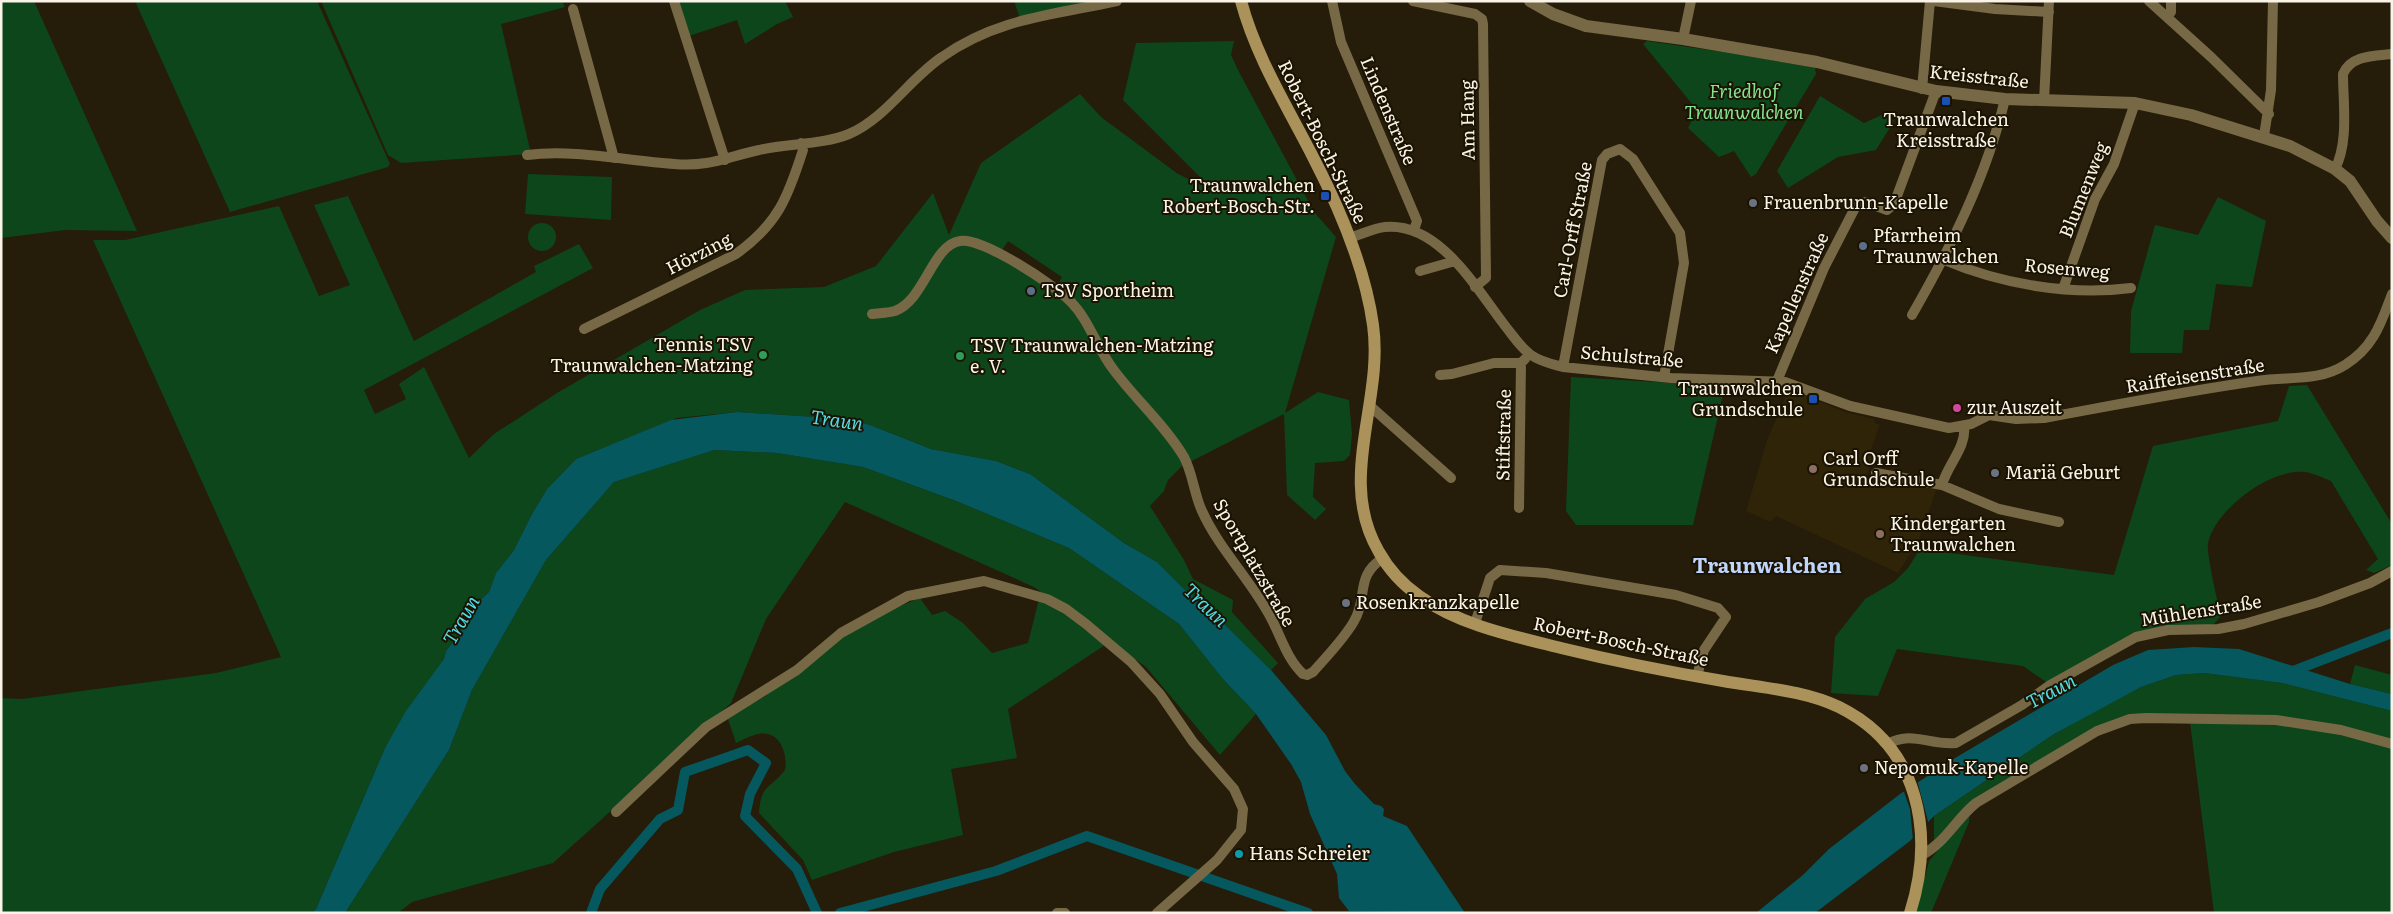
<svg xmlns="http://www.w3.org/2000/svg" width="2393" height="914" viewBox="0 0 2393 914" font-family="Literata,serif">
  <rect width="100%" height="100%" fill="#251c09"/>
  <path fill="#2f2308" d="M 1789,389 L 1845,412 L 1874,419 L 1875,423 L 1880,424 L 1870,453 L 1874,455 L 1864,482 L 1937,488 L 1918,542 L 1898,573 L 1776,516 L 1770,522 L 1746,511 L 1767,440 Z"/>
  <path fill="#0d461b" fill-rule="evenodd" d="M 1,1 L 34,1 L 137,231 L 65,230 L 1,238 Z
    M 135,1 L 317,1 L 390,164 L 388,167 L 230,212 Z
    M 321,1 L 562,1 L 565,7 L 501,24 L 531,154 L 401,163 L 388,155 Z
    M 678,1 L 785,1 L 793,17 L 777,24 L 745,44 L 737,20 L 689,36 Z
    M 1014,1 L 1093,1 L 1020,18 Z
    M 1234,41 L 1231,55 L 1238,70 L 1314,212 L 1336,237 L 1285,413 L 1318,392 L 1349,400 L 1352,434 L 1350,455 L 1344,461 L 1315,463 L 1313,497 L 1326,509 L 1315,520 L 1287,495 L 1284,414 L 1182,466 L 1168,480 L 1164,491 L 1150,506 L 1184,560 L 1193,579 L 1233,600 L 1232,612 L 1278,663 L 1271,670 L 1205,605 L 1184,589 L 1157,562 L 1124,543 L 1030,474 L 996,461 L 931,449 L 870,425 L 847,419 L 737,412 L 677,418 L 576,459 L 547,489 L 532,514 L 514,550 L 496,573 L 489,592 L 474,606 L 459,634 L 446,651 L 444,659 L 385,748 L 316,909 L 312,913 L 1,913 L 1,698 L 22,699 L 216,673 L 281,657 L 93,240 L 125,240 L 279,206 L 319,296 L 350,285 L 314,205 L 348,196 L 414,341 L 536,272 L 534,266 L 579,244 L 593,268 L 364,390 L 375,414 L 406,399 L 399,384 L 424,367 L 469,458 L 494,434 L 557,393 L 700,310 L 745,290 L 824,287 L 876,266 L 933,193 L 949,235 L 981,163 L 1080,94 L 1101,117 L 1178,174 L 1214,191 L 1123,100 L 1136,43 ZM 1008,241 L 1062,277 L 1057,286 L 1002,250 Z
    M 1647,41 L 1737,54 L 1815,68 L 1816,74 L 1756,174 L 1751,177 L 1734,151 L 1719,157 L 1688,128 L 1697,110 L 1643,44 Z
    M 1820,96 L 1864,123 L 1886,113 L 1894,121 L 1876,150 L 1838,157 L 1788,188 L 1777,171 Z
    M 528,174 L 612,177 L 611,220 L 525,214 Z
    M 2218,197 L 2266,221 L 2252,287 L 2216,284 L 2209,330 L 2184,330 L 2182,353 L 2130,353 L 2131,311 L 2155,225 L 2198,235 Z
    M528 237a14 14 0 1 1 28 0a14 14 0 1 1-28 0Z
    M 1571,377 L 1725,386 L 1693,525 L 1576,525 L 1566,511 Z
    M 2307,385 L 2392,524 L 2392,565 L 2374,573 L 2366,570 L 2378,559 L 2331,481 C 2323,478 2313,473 2305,472 C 2270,468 2215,510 2208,543 C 2206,553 2218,603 2221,616 L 2213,625 L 2163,627 L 2046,682 L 2023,666 L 1897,649 L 1878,696 L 1831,693 L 1835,637 L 1865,599 L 1894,582 L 1908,568 L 1920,549 L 2114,575 L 2153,446 L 2278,421 L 2289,386 Z
    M 713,450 L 777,453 L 863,467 L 956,501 L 1069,548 L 1179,624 L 1222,678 L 1256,714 L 1220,755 L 1146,667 L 1034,587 L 845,502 L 766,619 L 731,703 L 553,863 L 412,902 L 398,913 L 345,913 L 449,750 L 472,690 L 546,560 L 614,482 Z
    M 920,598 L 932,615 L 945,611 L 963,623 L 992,653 L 1028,643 L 1039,599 L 1052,603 L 1105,645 L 1008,709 L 1017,758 L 951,769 L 963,835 L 894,852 L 812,880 L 803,860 L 759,813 C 761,784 769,790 785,770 C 788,754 780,730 759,734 C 751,735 743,740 736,743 L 727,716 L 764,697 L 843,636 L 881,614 Z
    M 2355,665 L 2392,675 L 2392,694 L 2350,684 Z
    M 2204,673 L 2282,683 L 2392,711 L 2392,741 L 2348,729 L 2130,717 L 1993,789 L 1934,841 L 1934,816 L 2054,734 L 2109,702 L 2141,687 L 2176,675 Z
    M 2190,722 L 2248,723 L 2314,728 L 2392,747 L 2392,913 L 2214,913 Z
    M 1970,812 L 1969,822 L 1931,913 L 1916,913 L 1929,861 Z"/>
  <path fill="#05585e" d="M 737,412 L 847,419 L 870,425 L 931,449 L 996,461 L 1030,474 L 1124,543 L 1157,562 L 1184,589 L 1205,605 L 1271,670 L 1326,735 L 1345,771 L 1355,784 L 1374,804 L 1381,806 L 1384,809 L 1383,816 L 1407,826 L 1465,913 L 1349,911 L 1339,898 L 1337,874 L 1310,814 L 1301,782 L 1291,764 L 1256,714 L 1222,678 L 1179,624 L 1069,548 L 956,501 L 863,467 L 777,453 L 714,450 L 614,482 L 546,560 L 472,690 L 449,750 L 345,913 L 312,913 L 316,909 L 385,748 L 406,711 L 444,659 L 446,651 L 459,634 L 474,606 L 489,592 L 496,573 L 514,550 L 532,514 L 547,489 L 576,459 L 671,420 Z
    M 2194,647 L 2239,649 L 2350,684 L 2392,694 L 2392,711 L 2282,683 L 2204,673 L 2176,675 L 2141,687 L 2054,734 L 1934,816 L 1910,841 L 1815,913 L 1756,913 L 1803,875 L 1829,849 L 1900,794 L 1955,758 L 2113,665 L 2148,650 Z"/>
  <path fill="#251c09" d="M 1917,780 L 1929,825 L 1913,840 L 1910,809 L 1903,789 Z"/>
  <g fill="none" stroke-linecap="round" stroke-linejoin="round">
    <path stroke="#05585e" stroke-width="10" d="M 2288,673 L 2392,633
      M 591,913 L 600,889 L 660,819 L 678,810 L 685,772 L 748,750 L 766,763 L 750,794 L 745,816 L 797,869 L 817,913
      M 840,913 L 996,871 L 1087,836 L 1308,913"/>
    <path stroke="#776846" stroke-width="10" d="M 674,1 L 725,160
      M 1332,1 L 1341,42 L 1417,221 L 1414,230
      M 1413,1 L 1475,14 L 1482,19 L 1483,24 L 1486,278 L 1475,287
      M 1934,1 L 1995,9 L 2049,12
      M 2149,1 L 2211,57 L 2269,114
      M 573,9 L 614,158
      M 2167,17 L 2171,12 L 2171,1
      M 1683,39 L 1691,1
      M 1922,89 L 1930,1
      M 2044,101 L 2049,1
      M 2264,136 L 2271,90 L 2273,1
      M 527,155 C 576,149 626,161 674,164 C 710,167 726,157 759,150 C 788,143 822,145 849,134 C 886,118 909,79 942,57 C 997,18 1053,15 1117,1
      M 2335,169 C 2349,142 2343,103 2343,74 C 2351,55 2374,56 2392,54
      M 1349,238 C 1360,235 1374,228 1385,227 C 1440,222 1477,290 1506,327 C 1514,337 1521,348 1531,355 C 1541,362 1552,364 1563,367 L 1671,378 L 1785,382 L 1850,406 L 1949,428 L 1971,424 L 1989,415 L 2016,419 L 2044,418 C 2115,405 2186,391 2257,381 C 2288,376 2318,382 2345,365 C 2374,347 2381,323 2392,294
      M 1944,260 C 2001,284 2069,296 2131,288
      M 1420,271 L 1455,261
      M 2063,289 L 2095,199 L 2114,164 L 2135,103
      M 872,314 C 880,313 888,313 895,311 C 925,300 932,245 960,241 C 982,237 1055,285 1071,302 C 1089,320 1097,348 1113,369 C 1135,399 1165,425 1184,457 C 1193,474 1194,494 1202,511 C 1220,551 1254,583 1273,622 C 1282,640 1288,660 1303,674 L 1307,675 L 1313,672 C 1327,656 1342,641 1353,623 C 1369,597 1354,577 1383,558
      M 1912,315 C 1951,247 1987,175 2005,99
      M 584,329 L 736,254 C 778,224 788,197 803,150 L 801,143
      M 1563,367 L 1602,160 L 1607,154 L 1620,149 L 1633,159 L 1680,233 L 1684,263 L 1664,377
      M 1440,375 L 1452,374 L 1494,363 L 1521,363 L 1525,359
      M 1777,381 L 1824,268 L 1857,204 L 1866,202 L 1887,210 L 1894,204 L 1936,91
      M 1369,405 L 1451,478
      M 1876,473 L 1942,485 L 1999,509 L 2059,522
      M 1942,485 C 1947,465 1967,447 1964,426
      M 1519,508 L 1521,363
      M 1475,623 L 1490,578 L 1500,570 L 1546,573 L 1676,595 L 1718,608 L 1726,617 L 1704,650 L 1697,676
      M 1887,744 C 1913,730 1930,746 1956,743 L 2022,705 L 2050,685 L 2136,637 L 2168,630 L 2218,629 L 2244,624 L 2319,602 L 2370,583 L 2392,571
      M 616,812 L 706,727 L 797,670 L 841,633 L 908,596 L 984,581 L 1047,599 L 1066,609 L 1086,624 L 1131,662 L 1160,694 L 1193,742 L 1234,789 L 1243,809 L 1241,830 L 1217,860 L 1157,913
      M 1922,855 C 1945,843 1956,819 1976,803 L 2097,731 L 2130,719 L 2146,718 L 2276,720 L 2341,730 L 2392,744
      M 1057,913 L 1065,913"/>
    <path stroke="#776846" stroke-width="12" d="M 1530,1 L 1553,14 L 1586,26 L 1683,39 L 1817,62 L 1936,91 L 2005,99 L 2135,103 L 2191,115 L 2290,146 L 2335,169 L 2350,181 L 2377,221 L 2392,238"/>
    <path stroke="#ab925b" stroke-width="12" d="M 1241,1 C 1256,57 1287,106 1313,157 C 1340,209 1365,267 1373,325 C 1384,402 1336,479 1379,552 C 1389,570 1402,584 1419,596 C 1459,625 1513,636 1561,648 C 1614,661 1669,672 1723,681 C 1762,688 1803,690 1839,707 C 1920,747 1935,834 1910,913"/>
  </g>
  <g fill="#1a4fb4" stroke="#1b1302" stroke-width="2">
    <rect x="1941" y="96" width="10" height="10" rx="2.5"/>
    <rect x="1320" y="191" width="10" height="10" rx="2.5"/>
    <rect x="1808" y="394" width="10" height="10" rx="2.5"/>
  </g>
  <g fill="#6b7280" stroke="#1b1302" stroke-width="2">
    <circle cx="1753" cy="203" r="5"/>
    <circle cx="1995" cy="473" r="5"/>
    <circle cx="1346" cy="603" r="5"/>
    <circle cx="1864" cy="768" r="5"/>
  </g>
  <g fill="#5c6f8a" stroke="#1b1302" stroke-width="2">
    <circle cx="1863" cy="246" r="5"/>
    <circle cx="1031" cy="291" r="5"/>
  </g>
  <g fill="#2e9e5b" stroke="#1b1302" stroke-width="2">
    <circle cx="763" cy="355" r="5"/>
    <circle cx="960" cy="356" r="5"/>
  </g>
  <circle fill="#d1479c" stroke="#1b1302" stroke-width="2" cx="1957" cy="408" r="5"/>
  <g fill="#8d6e63" stroke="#1b1302" stroke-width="2">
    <circle cx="1813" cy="469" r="5"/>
    <circle cx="1880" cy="534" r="5"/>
  </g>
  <circle fill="#0f9aa8" stroke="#1b1302" stroke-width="2" cx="1239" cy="854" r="5"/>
  <g text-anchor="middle" stroke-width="4" stroke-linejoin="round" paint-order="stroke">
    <g font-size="18" fill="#faf4e8" stroke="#1b1302">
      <text transform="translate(1979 77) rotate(6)" y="6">Kreisstraße</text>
      <text transform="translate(1388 111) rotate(67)" y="6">Lindenstraße</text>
      <text transform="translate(1468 120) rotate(-91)" y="6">Am Hang</text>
      <text transform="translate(1322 142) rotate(64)" y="6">Robert-Bosch-Straße</text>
      <text transform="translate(2084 190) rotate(-68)" y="6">Blumenweg</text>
      <text transform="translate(1573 230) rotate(-79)" y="6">Carl-Orff Straße</text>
      <text transform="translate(699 254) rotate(-27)" y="6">Hörzing</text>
      <text transform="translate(2067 269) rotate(5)" y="6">Rosenweg</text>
      <text transform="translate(1797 293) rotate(-66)" y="6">Kapellenstraße</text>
      <text transform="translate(1632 357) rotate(5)" y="6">Schulstraße</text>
      <text transform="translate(2195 376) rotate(-9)" y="6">Raiffeisenstraße</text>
      <text transform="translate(1504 435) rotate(-89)" y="6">Stiftstraße</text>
      <text transform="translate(1254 563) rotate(60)" y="6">Sportplatzstraße</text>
      <text transform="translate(2201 611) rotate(-9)" y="6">Mühlenstraße</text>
      <text transform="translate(1621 642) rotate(12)" y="6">Robert-Bosch-Straße</text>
    </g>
    <g font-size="18" font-style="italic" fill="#85e592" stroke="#1b1302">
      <text x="1744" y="98">Friedhof<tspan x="1744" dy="21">Traunwalchen</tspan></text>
    </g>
    <g font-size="18" fill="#faf4e8" stroke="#1b1302" text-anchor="start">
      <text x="1946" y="126" text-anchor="middle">Traunwalchen<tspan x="1946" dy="21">Kreisstraße</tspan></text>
      <text x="1315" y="192" text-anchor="end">Traunwalchen<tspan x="1315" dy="21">Robert-Bosch-Str.</tspan></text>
      <text x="1763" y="209">Frauenbrunn-Kapelle</text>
      <text x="1873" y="242">Pfarrheim<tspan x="1873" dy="21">Traunwalchen</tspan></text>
      <text x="1041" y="297">TSV Sportheim</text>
      <text x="753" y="351" text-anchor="end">Tennis TSV<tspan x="753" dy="21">Traunwalchen-Matzing</tspan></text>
      <text x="970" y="352">TSV Traunwalchen-Matzing<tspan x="970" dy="21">e. V.</tspan></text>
      <text x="1803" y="395" text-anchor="end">Traunwalchen<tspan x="1803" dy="21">Grundschule</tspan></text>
      <text x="1967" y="414">zur Auszeit</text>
      <text x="1823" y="465">Carl Orff<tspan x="1823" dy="21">Grundschule</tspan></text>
      <text x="2005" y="479">Mariä Geburt</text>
      <text x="1890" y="530">Kindergarten<tspan x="1890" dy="21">Traunwalchen</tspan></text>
      <text x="1356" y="609">Rosenkranzkapelle</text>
      <text x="1874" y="774">Nepomuk-Kapelle</text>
      <text x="1249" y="860">Hans Schreier</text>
    </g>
    <g font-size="19" font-style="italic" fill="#53dbe7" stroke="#1b1302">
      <text transform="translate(837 420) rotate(8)" y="7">Traun</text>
      <text transform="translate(1206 605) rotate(44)" y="7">Traun</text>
      <text transform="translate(461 620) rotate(-60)" y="7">Traun</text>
      <text transform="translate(2051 691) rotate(-28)" y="7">Traun</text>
    </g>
    <g font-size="20" font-weight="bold" fill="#bfd5fc" stroke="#1b1302">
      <text x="1767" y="573">Traunwalchen</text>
    </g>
  </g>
  <rect width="2393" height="914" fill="none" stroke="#faf4e8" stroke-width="5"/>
</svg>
